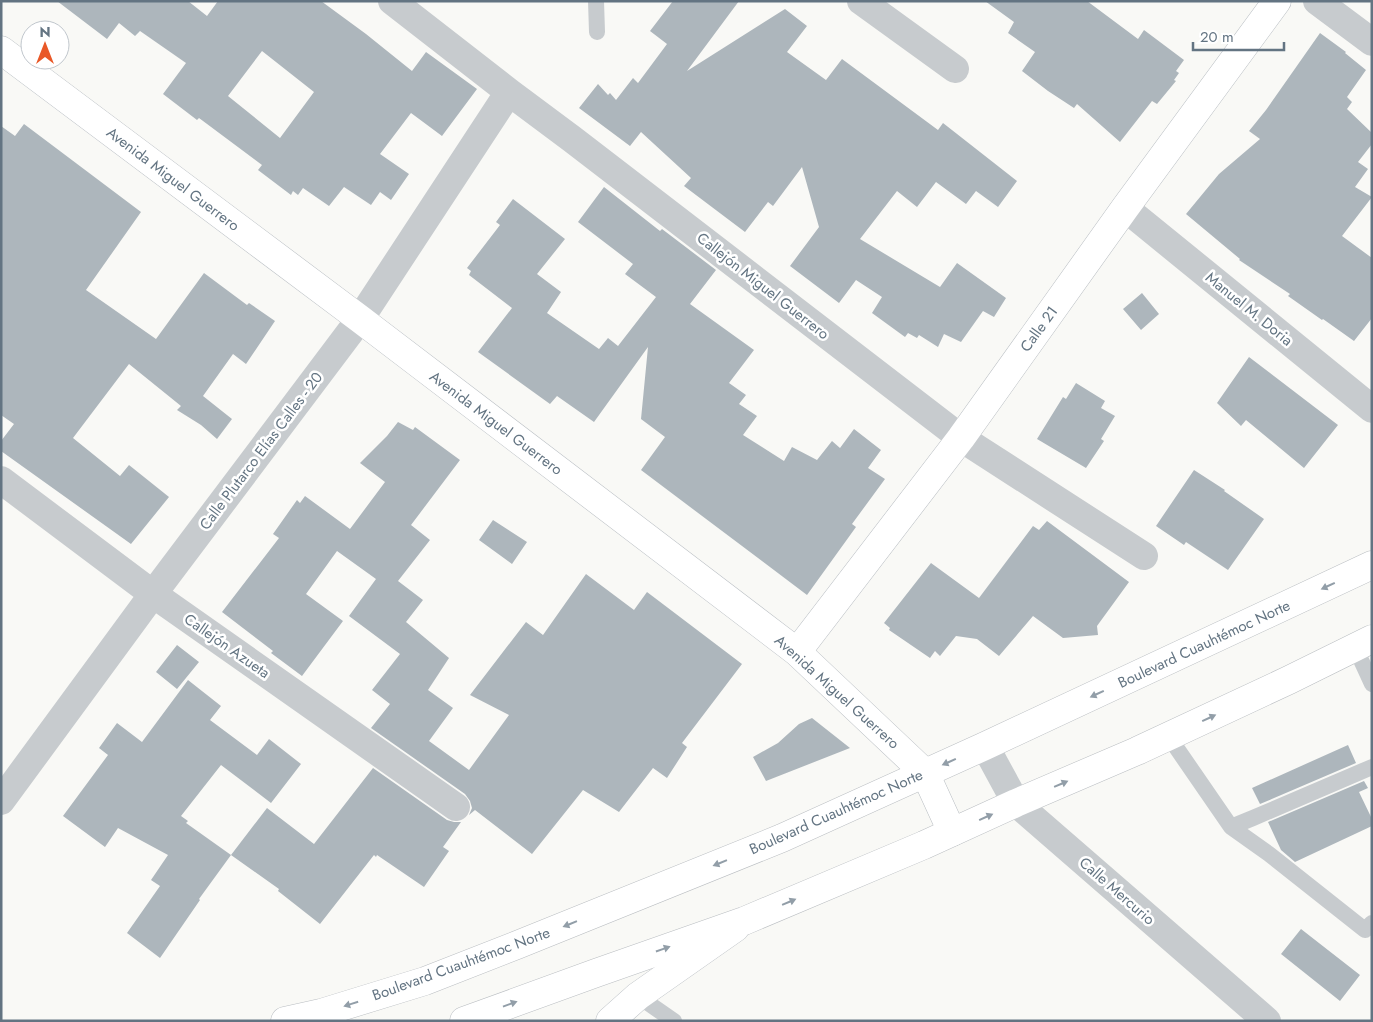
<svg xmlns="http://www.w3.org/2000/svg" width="1373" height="1022" viewBox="0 0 1373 1022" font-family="Jost,sans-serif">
  <rect width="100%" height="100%" fill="#f9f9f6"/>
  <path fill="#adb6bc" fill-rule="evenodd" d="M 57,1 L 188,1 L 207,16 L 218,1 L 321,1 L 366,34 L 412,71 L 426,52 L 477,89 L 442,136 L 411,113 L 380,154 L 409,174 L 391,200 L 380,192 L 371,205 L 344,187 L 329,206 L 303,188 L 298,195 L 293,191 L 291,195 L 258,170 L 262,165 L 199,118 L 197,120 L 163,94 L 186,63 L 140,31 L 135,36 L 119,23 L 107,39 ZM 262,51 L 314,92 L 280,138 L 228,96 Z
    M 673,1 L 739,1 L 687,71 L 785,9 L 807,26 L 787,52 L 826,80 L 842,59 L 938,130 L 943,123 L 1017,181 L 998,207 L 976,191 L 966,204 L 936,182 L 917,207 L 897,191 L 860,239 L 940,287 L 957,263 L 1006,298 L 994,317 L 983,311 L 961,342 L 944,334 L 938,347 L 919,335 L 917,338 L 908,333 L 905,337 L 872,313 L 882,297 L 856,280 L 839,303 L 790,266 L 819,227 L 802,167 L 773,206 L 768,202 L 745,232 L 684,186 L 691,178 L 641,132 L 630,146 L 579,108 L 598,84 L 608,95 L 610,93 L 616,100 L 633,78 L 638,83 L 667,44 L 650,31 Z
    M 985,1 L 1087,1 L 1138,39 L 1144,30 L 1184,60 L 1176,71 L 1179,73 L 1174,80 L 1176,81 L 1157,104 L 1152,101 L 1120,142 L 1077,104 L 1074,108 L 1048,91 L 1022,71 L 1035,52 L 1008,33 L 1014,22 Z
    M 1320,33 L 1346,52 L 1345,53 L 1366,70 L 1347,97 L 1352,102 L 1347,109 L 1372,133 L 1372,144 L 1358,162 L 1368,169 L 1355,187 L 1372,197 L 1342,236 L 1372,258 L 1372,318 L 1354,341 L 1323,319 L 1322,320 L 1288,296 L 1290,294 L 1239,260 L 1240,259 L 1186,214 L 1219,174 L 1260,139 L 1249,131 L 1266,110 Z
    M 24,124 L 141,212 L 86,290 L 156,339 L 204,273 L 247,305 L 249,303 L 275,321 L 246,364 L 233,354 L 203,396 L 232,419 L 217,439 L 201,425 L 177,410 L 181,406 L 129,364 L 73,438 L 120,476 L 129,465 L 169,497 L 131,544 L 1,451 L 1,441 L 14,424 L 1,415 L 1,126 L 15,136 Z
    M 604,187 L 660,231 L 662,229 L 716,270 L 690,304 L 754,350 L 729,383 L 746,395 L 739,404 L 757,416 L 743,435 L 784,461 L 792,447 L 817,460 L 832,441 L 840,448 L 854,429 L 881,450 L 868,468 L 885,479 L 852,524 L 856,527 L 807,595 L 641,470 L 665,437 L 641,419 L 648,347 L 594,422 L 557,396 L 550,404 L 478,352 L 512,308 L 469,275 L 471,271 L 467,268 L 500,225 L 496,222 L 513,199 L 565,239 L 537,274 L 561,292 L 547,313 L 599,349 L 608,338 L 618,346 L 656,297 L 625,274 L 633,264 L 578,222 Z
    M 1142,293 L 1159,314 L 1141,330 L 1123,309 Z
    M 1249,357 L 1338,425 L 1304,468 L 1246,420 L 1241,426 L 1217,403 Z
    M 1076,383 L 1105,401 L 1101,408 L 1115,416 L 1101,439 L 1104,441 L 1086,468 L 1037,439 L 1063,397 L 1066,399 Z
    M 398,422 L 413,430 L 415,427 L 460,460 L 411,525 L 430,540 L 398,581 L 423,600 L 406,622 L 449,658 L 428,690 L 453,708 L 429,741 L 469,770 L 509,715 L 470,695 L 526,622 L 543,635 L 586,574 L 634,610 L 647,592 L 742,664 L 682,743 L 687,747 L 667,778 L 653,768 L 619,812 L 583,790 L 532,854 L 475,810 L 469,815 L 472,808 L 470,801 L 465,794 L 371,728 L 390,704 L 372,690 L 400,654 L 349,616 L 376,579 L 337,551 L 306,594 L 343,621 L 302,676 L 271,653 L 273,651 L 222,612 L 279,538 L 273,534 L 297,500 L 300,503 L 305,496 L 350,529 L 385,482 L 360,463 L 387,436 Z
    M 1194,470 L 1225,490 L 1224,491 L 1264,519 L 1228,570 L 1186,542 L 1184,545 L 1156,526 Z
    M 493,520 L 527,542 L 512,564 L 479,540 Z
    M 1047,521 L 1129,582 L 1097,626 L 1098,635 L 1063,638 L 1033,616 L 999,656 L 977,639 L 956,636 L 940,656 L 935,651 L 930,658 L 889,630 L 890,628 L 884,623 L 931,563 L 979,598 L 1033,526 L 1039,530 Z
    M 177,645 L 199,662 L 177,689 L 156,672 Z
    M 188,680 L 221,706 L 210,720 L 257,755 L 269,739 L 301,764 L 271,803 L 221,765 L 181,816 L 188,821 L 186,823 L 231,855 L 199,899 L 200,900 L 160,958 L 127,933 L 160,886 L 151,880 L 168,855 L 118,828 L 105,847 L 63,816 L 108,755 L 99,748 L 117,723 L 142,742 Z
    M 812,718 L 850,748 L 766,781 L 753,757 L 778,743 L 799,724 Z
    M 1348,745 L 1356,763 L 1260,804 L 1252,788 Z
    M 373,768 L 447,820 L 454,822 L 461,822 L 443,847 L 449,851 L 424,887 L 377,855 L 376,857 L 374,855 L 320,924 L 278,891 L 279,889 L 231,855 L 267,808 L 314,844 Z
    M 1364,781 L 1368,788 L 1359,792 L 1372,819 L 1372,826 L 1295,862 L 1281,850 L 1268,822 Z
    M 1301,929 L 1360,975 L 1340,1001 L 1281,954 Z"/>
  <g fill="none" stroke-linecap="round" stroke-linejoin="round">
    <g stroke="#b9bec3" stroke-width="29">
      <path id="secondary" d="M 1,50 L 360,319 L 797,652 L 925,773 L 952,832
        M 797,652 L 961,438 L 1125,208 L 1277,1
        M 610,1021 L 638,996 L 735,928"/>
    </g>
    <g stroke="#babec2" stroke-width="29">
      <path id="primary" d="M 285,1021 L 321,1013 L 425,981 L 517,945 L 782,838 L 985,746 L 1372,565
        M 464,1021 L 596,973 L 744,921 L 924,845 L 1016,803 L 1137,751 L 1289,680 L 1372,639"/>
    </g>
    <path stroke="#c7cbce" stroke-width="16" d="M 596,1 L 597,32
      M 1355,647 L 1372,684
      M 1169,737 L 1231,827 L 1253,818 L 1372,767
      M 1231,827 L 1269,854 L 1365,930 L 1372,923
      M 638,996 L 674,1021"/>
    <path stroke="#c7cbce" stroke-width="28" d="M 392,1 L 509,92 L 572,139 L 961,438 L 1144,556
      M 861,1 L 955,69
      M 1317,1 L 1372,42
      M 1125,208 L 1372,409
      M 1,480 L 153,594 L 456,807
      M 985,746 L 1016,803 L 1267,1021
      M 1,801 L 153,594 L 360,319 L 509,92"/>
    <use href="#secondary" stroke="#fff" stroke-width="28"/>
    <use href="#primary" stroke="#fff" stroke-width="28"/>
  </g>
  <defs><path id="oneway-solid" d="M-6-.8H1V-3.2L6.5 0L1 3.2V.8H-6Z" transform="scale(1.25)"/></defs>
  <g fill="#929ea8">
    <use href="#oneway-solid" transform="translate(1328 586) rotate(155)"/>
    <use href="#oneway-solid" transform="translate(1097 694) rotate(155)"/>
    <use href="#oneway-solid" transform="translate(1209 718) rotate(-25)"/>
    <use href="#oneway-solid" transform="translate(949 762) rotate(156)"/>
    <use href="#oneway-solid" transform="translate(1061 784) rotate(-23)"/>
    <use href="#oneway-solid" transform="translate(986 817) rotate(-24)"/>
    <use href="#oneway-solid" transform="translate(720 863) rotate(158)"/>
    <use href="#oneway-solid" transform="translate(789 902) rotate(-23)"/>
    <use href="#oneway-solid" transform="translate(570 924) rotate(158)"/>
    <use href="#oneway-solid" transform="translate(663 949) rotate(-19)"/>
    <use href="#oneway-solid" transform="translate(351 1004) rotate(163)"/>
    <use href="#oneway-solid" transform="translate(510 1004) rotate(-20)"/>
  </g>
  <g text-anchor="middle" stroke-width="5" stroke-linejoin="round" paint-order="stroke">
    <g font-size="15" fill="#637482" stroke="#fff">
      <text transform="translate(173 179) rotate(37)" y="5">Avenida Miguel Guerrero</text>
      <text transform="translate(763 286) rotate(38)" y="5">Callejón Miguel Guerrero</text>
      <text transform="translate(1249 309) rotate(39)" y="5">Manuel M. Doria</text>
      <text transform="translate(1039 329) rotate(-54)" y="5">Calle 21</text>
      <text transform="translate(496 423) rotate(37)" y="5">Avenida Miguel Guerrero</text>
      <text transform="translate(261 451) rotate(-53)" y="5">Calle Plutarco Elías Calles - 20</text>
      <text transform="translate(1204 644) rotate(-25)" y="5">Boulevard Cuauhtémoc Norte</text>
      <text transform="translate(227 646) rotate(35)" y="5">Callejón Azueta</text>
      <text transform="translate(837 692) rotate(42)" y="5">Avenida Miguel Guerrero</text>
      <text transform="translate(836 812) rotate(-24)" y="5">Boulevard Cuauhtémoc Norte</text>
      <text transform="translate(1117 891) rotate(41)" y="5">Calle Mercurio</text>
      <text transform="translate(461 964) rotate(-20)" y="5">Boulevard Cuauhtémoc Norte</text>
    </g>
  </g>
  <rect width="1373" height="1022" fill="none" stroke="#637482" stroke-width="5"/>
  <g transform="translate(45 45)"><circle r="24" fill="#ffffff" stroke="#c1c7cd"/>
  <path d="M0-4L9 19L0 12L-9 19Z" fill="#e95827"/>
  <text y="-8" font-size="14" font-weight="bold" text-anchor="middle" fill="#637482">N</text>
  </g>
  <path d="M1193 42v8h91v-8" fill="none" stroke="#637482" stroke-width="2.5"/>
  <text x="1200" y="42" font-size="15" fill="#637482" stroke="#ffffff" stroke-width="4" paint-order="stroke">20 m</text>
</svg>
